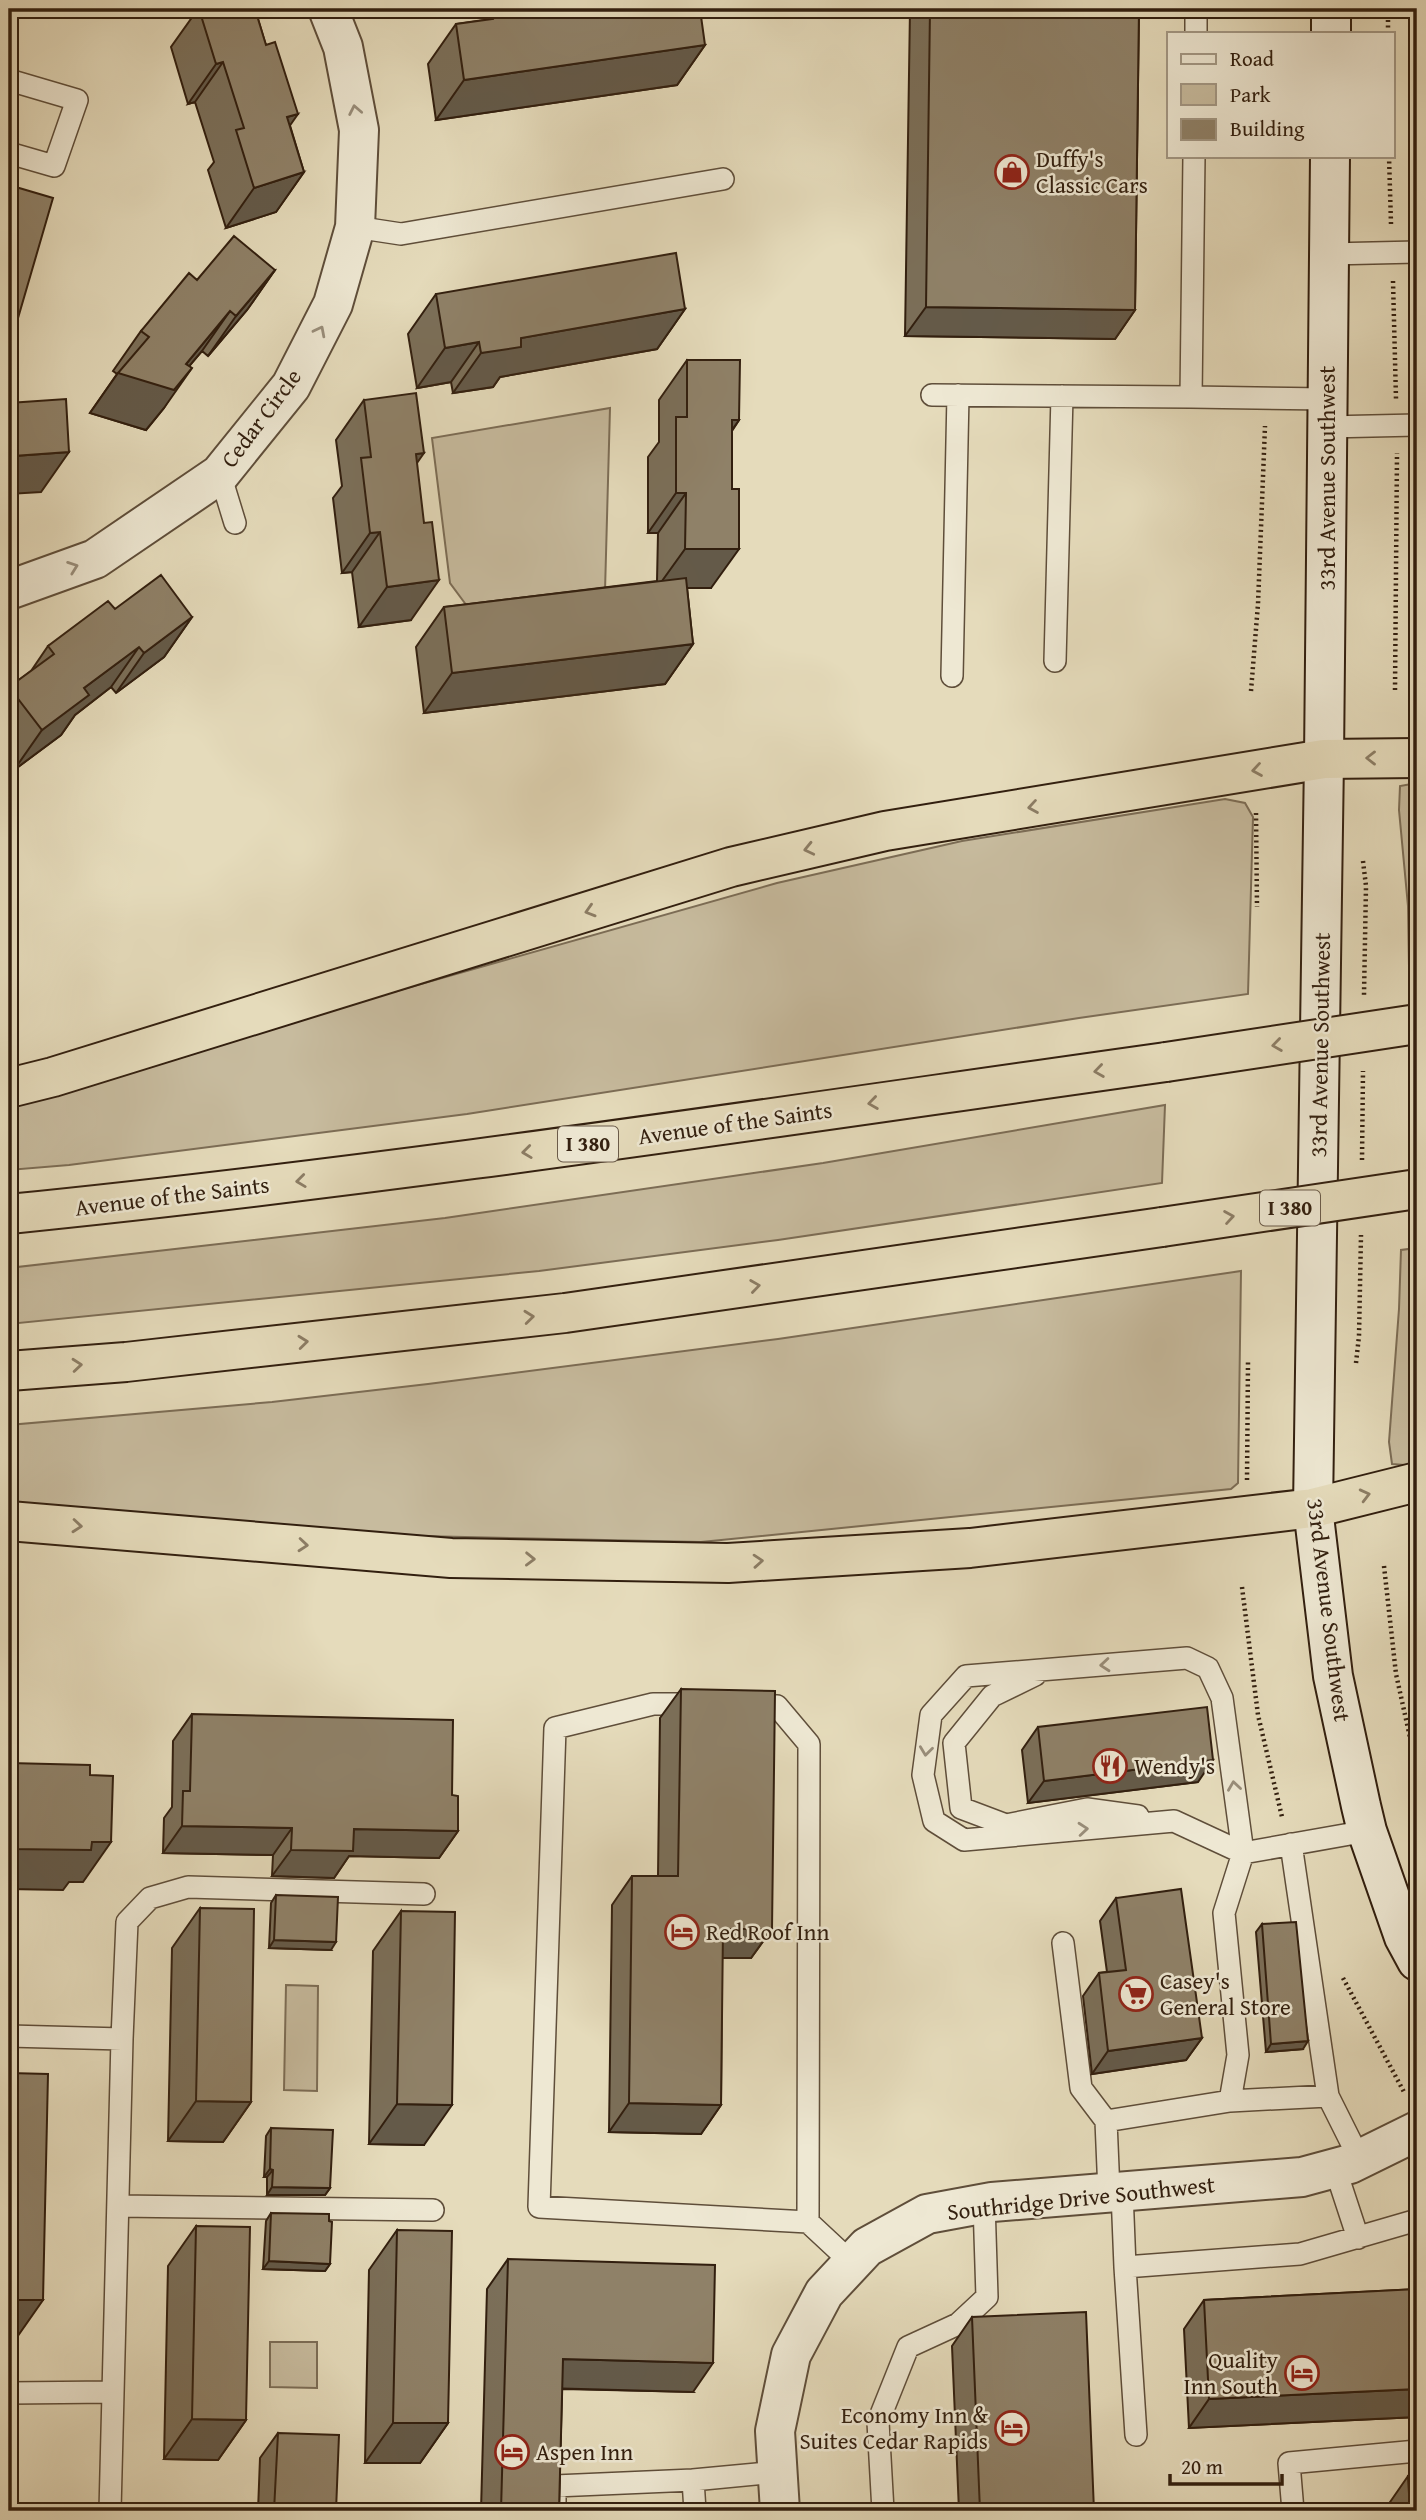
<svg xmlns="http://www.w3.org/2000/svg" width="1426" height="2520" viewBox="0 0 1426 2520" font-family="'Gentium Book Plus',serif">
  <rect width="100%" height="100%" fill="#e5dbbb"/>
  <filter id="stains"><feTurbulence type="fractalNoise" baseFrequency=".00286" numOctaves="4"/><feColorMatrix values="0 0 0 0 .2 0 0 0 0 .09 0 0 0 0 .02 0 0 0 .5 -.17"/></filter>
  <radialGradient id="worn" r=".72"><stop offset=".6" stop-color="#630" stop-opacity="0"/><stop offset="1" stop-color="#630" stop-opacity=".3"/></radialGradient>
  <path fill="#c7bb9e" stroke="#7c6d56" stroke-width="2" d="M 610,408 L 605,591 L 467,606 L 450,583 L 432,438 Z
    M 1417,783 L 1417,966 L 1409,967 L 1408,906 L 1399,810 L 1400,786 Z
    M 1225,799 L 1245,803 L 1253,817 L 1248,994 L 1079,1018 L 467,1114 L 69,1165 L 9,1170 L 9,1105 L 280,1024 L 777,883 L 962,841 Z
    M 1165,1105 L 1162,1183 L 778,1240 L 539,1271 L 9,1324 L 9,1268 L 445,1218 L 823,1163 Z
    M 1417,1248 L 1417,1466 L 1392,1464 L 1389,1442 L 1399,1309 L 1401,1250 Z
    M 1241,1271 L 1238,1483 L 1231,1489 L 701,1542 L 420,1536 L 9,1504 L 9,1425 L 272,1402 L 428,1384 L 778,1339 Z
    M 286,1985 L 318,1986 L 317,2091 L 284,2090 Z
    M 270,2342 L 317,2342 L 317,2388 L 270,2387 Z"/>
  <g fill="none" stroke-linecap="round" stroke-linejoin="round">
    <g stroke="#5f4e3a" stroke-width="24">
      <path id="lane" d="M 1196,33 L 1196,9
        M 9,80 L 77,100 L 54,166 L 9,153
        M 1194,156 L 1191,397 L 1327,399
        M 355,227 L 401,234 L 723,179
        M 1329,254 L 1417,252
        M 932,395 L 1191,397
        M 1327,427 L 1417,425
        M 220,474 L 235,523
        M 1055,661 L 1062,396
        M 952,676 L 958,395
        M 1035,1675 L 992,1696 L 954,1743 L 961,1808 L 1006,1825 L 1087,1809 L 1138,1816
        M 696,1704 L 653,1704 L 555,1728 L 539,2207 L 808,2222 L 852,2263
        M 746,1705 L 777,1706 L 809,1744 L 808,2222
        M 1291,1844 L 1328,2096
        M 1063,1943 L 1081,2088 L 1106,2121
        M 9,2036 L 122,2039
        M 1230,2101 L 1328,2096 L 1360,2160
        M 1335,2168 L 1358,2238
        M 1109,2192 L 1106,2121 L 1230,2101 L 1238,2055 L 1224,1913 L 1243,1853 L 1222,1698 L 1208,1668 L 1187,1658 L 966,1676 L 931,1715 L 923,1775 L 934,1821 L 964,1840 L 1174,1821 L 1243,1853 L 1367,1831
        M 1122,2192 L 1125,2267 L 1300,2254 L 1417,2220
        M 118,2206 L 433,2210
        M 1125,2267 L 1136,2435
        M 9,2393 L 113,2392
        M 110,2511 L 122,2039 L 127,1922 L 150,1898 L 188,1887 L 424,1894
        M 555,2511 L 555,2486 L 693,2480
        M 695,2511 L 693,2480 L 778,2472
        M 883,2511 L 878,2422 L 908,2347 L 958,2324 L 987,2297 L 984,2203
        M 1293,2511 L 1289,2463 L 1417,2451"/>
    </g>
    <g stroke="#5f4e3a" stroke-width="42">
      <path id="street" d="M 9,590 L 95,559 L 220,474 L 291,386 L 333,304 L 355,227 L 359,130 L 343,47 L 328,9
        M 780,2511 L 775,2431 L 791,2355 L 824,2293 L 867,2247 L 927,2214 L 992,2202 L 1302,2177 L 1350,2164 L 1417,2131"/>
    </g>
    <g stroke="#321f0f" stroke-width="42">
      <path id="secondary" d="M 1331,33 L 1331,9
        M 1330,156 L 1324,759 L 1313,1508 L 1333,1676 L 1361,1806 L 1367,1831 L 1404,1937 L 1417,1961"/>
    </g>
    <g stroke="#321f0f" stroke-width="42">
      <path id="highway" d="M 9,1088 L 53,1077 L 731,867 L 885,831 L 1324,759 L 1417,758
        M 9,1214 C 396,1175 781,1116 1166,1062
        M 9,1371 L 126,1362 L 565,1313 L 1162,1227
        M 9,1521 L 451,1558 L 728,1563 L 970,1548 L 1313,1508 L 1417,1482"/>
    </g>
    <path stroke="#321f0f" stroke-width="4.5" stroke-dasharray="2 3.5" stroke-linecap="butt" d="M 1388,9 L 1388,33
      M 1389,156 L 1391,224
      M 1393,281 L 1396,399
      M 1395,690 L 1397,453
      M 1251,691 L 1258,604 L 1265,426
      M 1256,813 L 1257,907
      M 1363,861 L 1366,886 L 1364,995
      M 1362,1160 L 1363,1071
      M 1356,1363 L 1359,1336 L 1361,1235
      M 1247,1480 L 1248,1362
      M 1384,1566 L 1396,1674 L 1417,1769
      M 1242,1587 L 1258,1715 L 1282,1817
      M 1343,1978 L 1404,2092"/>
    <use href="#lane" stroke="#eee8d3" stroke-width="21"/>
    <use href="#street" stroke="#eee8d3" stroke-width="38"/>
    <use href="#secondary" stroke="#eee8d3" stroke-width="38"/>
    <use href="#highway" stroke="#e5dbbb" stroke-width="38"/>
    <g stroke="#321f0f" stroke-width="42" stroke-linecap="butt">
      <path id="highway-bridge" d="M 1166,1062 L 1417,1024
        M 1162,1227 L 1417,1189"/>
    </g>
    <use href="#highway-bridge" stroke="#e5dbbb" stroke-width="38"/>
  </g>
  <path fill="#7b6f59" stroke="#321f0f" stroke-width="2" d="M 198,9 L 255,9 L 304,172 L 276,212 L 226,228 L 208,170 L 214,162 L 195,102 L 188,104 L 171,47 Z
    M 492,9 L 705,45 L 677,85 L 436,120 L 428,64 L 456,24 L 484,20 Z
    M 910,9 L 1139,9 L 1135,310 L 1115,339 L 905,336 Z
    M 275,270 L 247,310 L 208,356 L 202,351 L 189,366 L 164,408 L 146,430 L 90,413 L 117,374 L 113,371 L 141,331 L 197,280 Z
    M 436,294 L 685,309 L 657,349 L 500,377 L 493,387 L 453,393 L 451,382 L 417,388 L 408,334 Z
    M 687,360 L 739,420 L 732,431 L 711,588 L 687,588 L 693,644 L 665,684 L 424,713 L 416,647 L 444,607 L 657,581 L 658,533 L 648,533 L 648,457 L 659,442 L 659,400 Z
    M 364,400 L 417,463 L 411,620 L 359,627 L 352,572 L 342,573 L 333,498 L 342,486 L 336,440 Z
    M 115,609 L 192,617 L 164,657 L 116,693 L 111,687 L 75,715 L 61,735 L 14,770 L 9,763 L 9,688 L 31,671 L 48,646 Z
    M 681,1689 L 772,1929 L 751,1958 L 722,1958 L 721,2105 L 701,2134 L 609,2132 L 612,1905 L 632,1876 L 658,1876 L 660,1718 Z
    M 192,1714 L 452,1795 L 458,1831 L 439,1858 L 349,1856 L 334,1878 L 272,1876 L 273,1855 L 163,1853 L 164,1818 L 172,1807 L 173,1741 Z
    M 1038,1727 L 1198,1782 L 1028,1803 L 1022,1750 Z
    M 276,1895 L 331,1950 L 269,1948 L 271,1903 Z
    M 1116,1898 L 1202,2038 L 1186,2060 L 1092,2074 L 1083,1996 L 1099,1973 L 1107,1972 L 1100,1921 Z
    M 200,1908 L 251,2102 L 223,2142 L 168,2141 L 172,1948 Z
    M 401,1911 L 424,2145 L 369,2144 L 373,1951 Z
    M 1262,1924 L 1303,2049 L 1266,2052 L 1256,1932 Z
    M 271,2128 L 330,2188 L 325,2195 L 267,2195 L 267,2177 L 264,2177 L 266,2136 Z
    M 271,2213 L 330,2264 L 325,2271 L 263,2269 L 266,2221 Z
    M 196,2226 L 246,2420 L 218,2460 L 164,2459 L 168,2266 Z
    M 397,2230 L 448,2423 L 420,2463 L 365,2463 L 369,2270 Z
    M 508,2259 L 693,2392 L 562,2389 L 559,2511 L 481,2511 L 487,2289 Z
    M 1417,2289 L 1417,2417 L 1189,2428 L 1184,2329 L 1204,2300 Z
    M 972,2317 L 1094,2511 L 959,2511 L 952,2346 Z
    M 278,2433 L 336,2511 L 258,2511 L 260,2458 Z
    M 1408,2476 L 1417,2511 L 1388,2511 L 1388,2505 Z"/>
  <path fill="#645a49" stroke="#321f0f" stroke-width="2" d="M 705,45 L 677,85 L 436,120 L 464,80 Z
    M 223,62 L 195,102 L 188,104 L 216,64 Z
    M 298,114 L 270,154 L 287,117 Z
    M 304,172 L 276,212 L 226,228 L 254,188 Z
    M 275,270 L 247,310 L 208,356 L 236,316 Z
    M 926,307 L 1135,310 L 1115,339 L 905,336 Z
    M 685,309 L 657,349 L 500,377 L 493,387 L 453,393 L 481,353 L 521,338 Z
    M 230,311 L 202,351 L 170,389 L 192,368 L 164,408 L 146,430 L 90,413 L 118,373 L 186,364 Z
    M 479,342 L 451,382 L 417,388 L 445,348 Z
    M 732,420 L 739,420 L 711,460 Z
    M 69,452 L 41,492 L 9,494 L 9,463 L 14,456 Z
    M 424,453 L 396,493 L 416,454 Z
    M 676,493 L 686,493 L 658,533 L 648,533 Z
    M 380,532 L 352,572 L 342,573 L 370,533 Z
    M 685,549 L 739,549 L 711,588 L 657,588 Z
    M 439,580 L 411,620 L 359,627 L 387,587 Z
    M 192,617 L 164,657 L 116,693 L 144,653 Z
    M 693,644 L 665,684 L 424,713 L 452,673 Z
    M 139,647 L 111,687 L 75,715 L 61,735 L 14,770 L 42,730 L 84,688 Z
    M 1213,1760 L 1198,1782 L 1028,1803 L 1044,1781 Z
    M 182,1826 L 292,1828 L 273,1855 L 163,1853 Z
    M 354,1829 L 458,1831 L 439,1858 L 349,1856 L 334,1878 L 272,1876 L 291,1850 Z
    M 92,1842 L 111,1842 L 83,1882 L 69,1882 L 63,1890 L 9,1889 L 9,1849 Z
    M 723,1929 L 772,1929 L 751,1958 L 702,1958 Z
    M 274,1940 L 336,1942 L 331,1950 L 269,1948 Z
    M 1202,2038 L 1186,2060 L 1092,2074 L 1108,2051 Z
    M 1308,2041 L 1303,2049 L 1266,2052 L 1271,2044 Z
    M 196,2101 L 251,2102 L 223,2142 L 168,2141 Z
    M 629,2103 L 721,2105 L 701,2134 L 609,2132 Z
    M 397,2104 L 452,2105 L 424,2145 L 369,2144 Z
    M 270,2169 L 273,2170 L 267,2177 L 264,2177 Z
    M 272,2187 L 330,2188 L 325,2195 L 267,2195 Z
    M 269,2261 L 330,2264 L 325,2271 L 263,2269 Z
    M 9,2300 L 43,2300 L 15,2340 L 9,2340 Z
    M 563,2359 L 713,2363 L 693,2392 L 543,2388 Z
    M 1417,2389 L 1417,2417 L 1189,2428 L 1209,2399 Z
    M 192,2419 L 246,2420 L 218,2460 L 164,2459 Z
    M 393,2423 L 448,2423 L 420,2463 L 365,2463 Z"/>
  <path fill="#8f8168" stroke="#321f0f" stroke-width="2" d="M 199,9 L 255,9 L 266,45 L 275,42 L 298,114 L 287,117 L 304,172 L 254,188 L 236,130 L 244,128 L 223,62 L 216,64 Z
    M 492,9 L 700,9 L 705,45 L 464,80 L 456,24 L 493,19 Z
    M 930,9 L 1139,9 L 1135,310 L 926,307 Z
    M 9,185 L 53,198 L 9,349 Z
    M 234,236 L 275,270 L 236,316 L 230,311 L 186,364 L 192,368 L 174,390 L 118,373 L 149,337 L 141,331 L 189,273 L 197,280 Z
    M 676,253 L 685,309 L 521,338 L 521,347 L 481,353 L 479,342 L 445,348 L 436,294 Z
    M 687,360 L 740,360 L 739,420 L 732,420 L 732,489 L 739,489 L 739,549 L 685,549 L 686,493 L 676,493 L 676,417 L 687,417 Z
    M 416,393 L 424,453 L 416,454 L 424,523 L 432,522 L 439,580 L 387,587 L 380,532 L 370,533 L 361,458 L 371,457 L 364,400 Z
    M 66,399 L 69,452 L 14,456 L 14,466 L 9,466 L 9,403 Z
    M 161,575 L 192,617 L 144,653 L 139,647 L 84,688 L 89,695 L 42,730 L 9,687 L 54,654 L 48,646 L 108,601 L 115,609 Z
    M 686,578 L 693,644 L 452,673 L 444,607 Z
    M 681,1689 L 775,1691 L 772,1929 L 723,1929 L 721,2105 L 629,2103 L 632,1876 L 678,1876 Z
    M 1207,1707 L 1213,1760 L 1044,1781 L 1038,1727 Z
    M 192,1714 L 453,1720 L 452,1795 L 458,1796 L 458,1831 L 354,1829 L 353,1851 L 291,1850 L 292,1828 L 182,1826 L 183,1791 L 190,1791 Z
    M 9,1763 L 90,1765 L 90,1775 L 113,1776 L 111,1842 L 92,1842 L 91,1850 L 9,1849 Z
    M 1181,1889 L 1202,2038 L 1108,2051 L 1099,1973 L 1126,1970 L 1116,1898 Z
    M 276,1895 L 338,1897 L 336,1942 L 274,1940 Z
    M 200,1908 L 254,1909 L 251,2102 L 196,2101 Z
    M 401,1911 L 455,1912 L 452,2105 L 397,2104 Z
    M 1296,1922 L 1308,2041 L 1271,2044 L 1262,1924 Z
    M 9,1961 L 12,1961 L 12,2000 L 9,2000 Z
    M 9,2073 L 48,2074 L 43,2300 L 9,2300 Z
    M 271,2128 L 333,2130 L 330,2188 L 272,2187 L 273,2170 L 270,2169 Z
    M 271,2213 L 329,2214 L 329,2221 L 332,2222 L 330,2264 L 269,2261 Z
    M 196,2226 L 250,2227 L 246,2420 L 192,2419 Z
    M 397,2230 L 452,2231 L 448,2423 L 393,2423 Z
    M 508,2259 L 715,2265 L 713,2363 L 563,2359 L 559,2511 L 501,2511 Z
    M 1417,2289 L 1417,2389 L 1209,2399 L 1204,2300 Z
    M 1086,2312 L 1094,2511 L 980,2511 L 972,2317 Z
    M 278,2433 L 339,2435 L 336,2511 L 274,2511 Z
    M 1408,2476 L 1417,2476 L 1417,2511 L 1410,2511 Z"/>
  <defs><path id="oneway-chevron" d="M-2-3.5L2.5 0L-2 3.5" fill="none" stroke-width="1.6" stroke-linecap="round" stroke-linejoin="round" transform="scale(1.75)"/></defs>
  <g stroke="#998e7b">
    <use href="#oneway-chevron" transform="translate(355 110) rotate(-101)"/>
    <use href="#oneway-chevron" transform="translate(320 331) rotate(-63)"/>
    <use href="#oneway-chevron" transform="translate(73 567) rotate(-20)"/>
    <use href="#oneway-chevron" transform="translate(1105 1665) rotate(175)"/>
    <use href="#oneway-chevron" transform="translate(926 1751) rotate(97)"/>
    <use href="#oneway-chevron" transform="translate(1234 1786) rotate(-98)"/>
    <use href="#oneway-chevron" transform="translate(1083 1829) rotate(-5)"/>
  </g>
  <g stroke="#8c7d65">
    <use href="#oneway-chevron" transform="translate(1371 758) rotate(180)"/>
    <use href="#oneway-chevron" transform="translate(1257 770) rotate(171)"/>
    <use href="#oneway-chevron" transform="translate(1033 807) rotate(171)"/>
    <use href="#oneway-chevron" transform="translate(809 849) rotate(167)"/>
    <use href="#oneway-chevron" transform="translate(590 911) rotate(163)"/>
    <use href="#oneway-chevron" transform="translate(1277 1045) rotate(172)"/>
    <use href="#oneway-chevron" transform="translate(1099 1071) rotate(172)"/>
    <use href="#oneway-chevron" transform="translate(873 1103) rotate(172)"/>
    <use href="#oneway-chevron" transform="translate(527 1152) rotate(173)"/>
    <use href="#oneway-chevron" transform="translate(301 1181) rotate(173)"/>
    <use href="#oneway-chevron" transform="translate(1229 1217) rotate(-9)"/>
    <use href="#oneway-chevron" transform="translate(755 1286) rotate(-8)"/>
    <use href="#oneway-chevron" transform="translate(529 1317) rotate(-6)"/>
    <use href="#oneway-chevron" transform="translate(303 1342) rotate(-6)"/>
    <use href="#oneway-chevron" transform="translate(77 1365) rotate(-5)"/>
    <use href="#oneway-chevron" transform="translate(1365 1495) rotate(-14)"/>
    <use href="#oneway-chevron" transform="translate(77 1526) rotate(5)"/>
    <use href="#oneway-chevron" transform="translate(303 1545) rotate(5)"/>
    <use href="#oneway-chevron" transform="translate(530 1559) rotate(1)"/>
    <use href="#oneway-chevron" transform="translate(758 1561) rotate(-4)"/>
  </g>
  <defs>
    <g id="shop-ring" transform="scale(1.75)"><circle r="9.5" fill="#eee8d3" stroke="#8f2418" stroke-width="1.5"/><path d="M-5-2.5h2.3a2.7 3.5 0 0 1 5.4 0H5L5.5 6h-11ZM-1.5-2.5h3a1.5 2.3 0 0 0-3 0Z" fill="#8f2418"/></g>
    <g id="restaurant-ring" transform="scale(1.75)"><circle r="9.5" fill="#eee8d3" stroke="#8f2418" stroke-width="1.5"/><path d="M-5-6h1v4h1v-4h1v4h1v-4h1v5L-1.5 .5V6h-2V.5L-5-1ZM5-6V6H3V1.5H1.5Q1.5-4 5-6Z" fill="#8f2418"/></g>
    <g id="hotel-ring" transform="scale(1.75)"><circle r="9.5" fill="#eee8d3" stroke="#8f2418" stroke-width="1.5"/><path d="M-6-4.5h1.5V1H6V5H4.5V3h-9V5H-6ZM-4 0a1.8 1.8 0 1 1 3.6 0ZM.5 0V-2.5h3Q6-2.5 6 0Z" fill="#8f2418"/></g>
    <g id="supermarket-ring" transform="scale(1.75)"><circle r="9.5" fill="#eee8d3" stroke="#8f2418" stroke-width="1.5"/><path d="M-6-5.5h2.5l.6 2H6L4.5 2H-2.5L-4.4-4H-6ZM-1.5 3.2a1.3 1.3 0 1 0 .1 0ZM3 3.2a1.3 1.3 0 1 0 .1 0Z" fill="#8f2418"/></g>
  </defs>
  <g fill-rule="evenodd">
    <use href="#shop-ring" x="1012" y="172"/>
    <use href="#restaurant-ring" x="1110" y="1766"/>
    <use href="#hotel-ring" x="682" y="1932"/>
    <use href="#supermarket-ring" x="1136" y="1994"/>
    <use href="#hotel-ring" x="1302" y="2373"/>
    <use href="#hotel-ring" x="1012" y="2428"/>
    <use href="#hotel-ring" x="512" y="2452"/>
  </g>
  <g text-anchor="middle" stroke-width="5" stroke-linejoin="round" paint-order="stroke">
    <g fill="#eee8d3" stroke="#6a5b4a" stroke-width="2">
      <rect x="558" y="1126.5" width="60" height="35" rx="5"/>
      <rect x="1260" y="1190.5" width="60" height="35" rx="5"/>
    </g>
    <g font-size="21" font-weight="bold" fill="#321f0f">
      <text x="588" y="1151">I 380</text>
      <text x="1290" y="1215">I 380</text>
    </g>
    <g font-size="23" fill="#321f0f" stroke="#eee8d3" text-anchor="start">
      <text x="1036" y="167">Duffy's<tspan x="1036" dy="26">Classic Cars</tspan></text>
      <text x="1134" y="1774">Wendy's</text>
      <text x="706" y="1940">Red Roof Inn</text>
      <text x="1160" y="1989">Casey's<tspan x="1160" dy="26">General Store</tspan></text>
      <text x="1278" y="2368" text-anchor="end">Quality<tspan x="1278" dy="26">Inn South</tspan></text>
      <text x="988" y="2423" text-anchor="end">Economy Inn &amp;<tspan x="988" dy="26">Suites Cedar Rapids</tspan></text>
      <text x="536" y="2460">Aspen Inn</text>
    </g>
    <g font-size="23" fill="#321f0f" stroke="#eee8d3">
      <text transform="translate(261 418) rotate(-53)" y="8">Cedar Circle</text>
      <text transform="translate(1327 478) rotate(-90)" y="8">33rd Avenue Southwest</text>
      <text transform="translate(1320 1045) rotate(-89)" y="8">33rd Avenue Southwest</text>
      <text transform="translate(735 1123) rotate(-8)" y="8">Avenue of the Saints</text>
      <text transform="translate(172 1196) rotate(-7)" y="8">Avenue of the Saints</text>
      <text transform="translate(1329 1610) rotate(83)" y="8">33rd Avenue Southwest</text>
      <text transform="translate(1081 2198) rotate(-6)" y="8">Southridge Drive Southwest</text>
    </g>
  </g>
  <rect width="1426" height="2520" fill="none" stroke="#e5dbbb" stroke-width="35"/>
  <rect x="10" y="10" width="1405" height="2499" fill="none" stroke="#321f0f" stroke-width="3.5"/>
  <rect x="18" y="18" width="1391" height="2485" fill="none" stroke="#321f0f" stroke-width="2"/>
  <rect x="1167" y="32" width="228" height="126" fill="#eee8d3" stroke="#a39885" stroke-width="2"/>
  <rect x="1181" y="54" width="35" height="10" fill="#eee8d3" stroke="#a39885" stroke-width="2"/>
  <text x="1230" y="66" font-size="21" fill="#321f0f">Road</text>
  <rect x="1181" y="84" width="35" height="21" fill="#c7bb9e" stroke="#a39885" stroke-width="2"/>
  <text x="1230" y="102" font-size="21" fill="#321f0f">Park</text>
  <rect x="1181" y="119" width="35" height="21" fill="#8f8168" stroke="#a39885" stroke-width="2"/>
  <text x="1230" y="136" font-size="21" fill="#321f0f">Building</text>
  <path d="M1170 2474v10h112v-10" fill="none" stroke="#321f0f" stroke-width="3.5"/>
  <text x="1181" y="2474" font-size="21" fill="#321f0f" stroke="#eee8d3" stroke-width="5" paint-order="stroke">20 m</text>
  <rect width="100%" height="100%" filter="url(#stains)"/>
  <rect width="100%" height="100%" fill="url(#worn)"/>
</svg>
